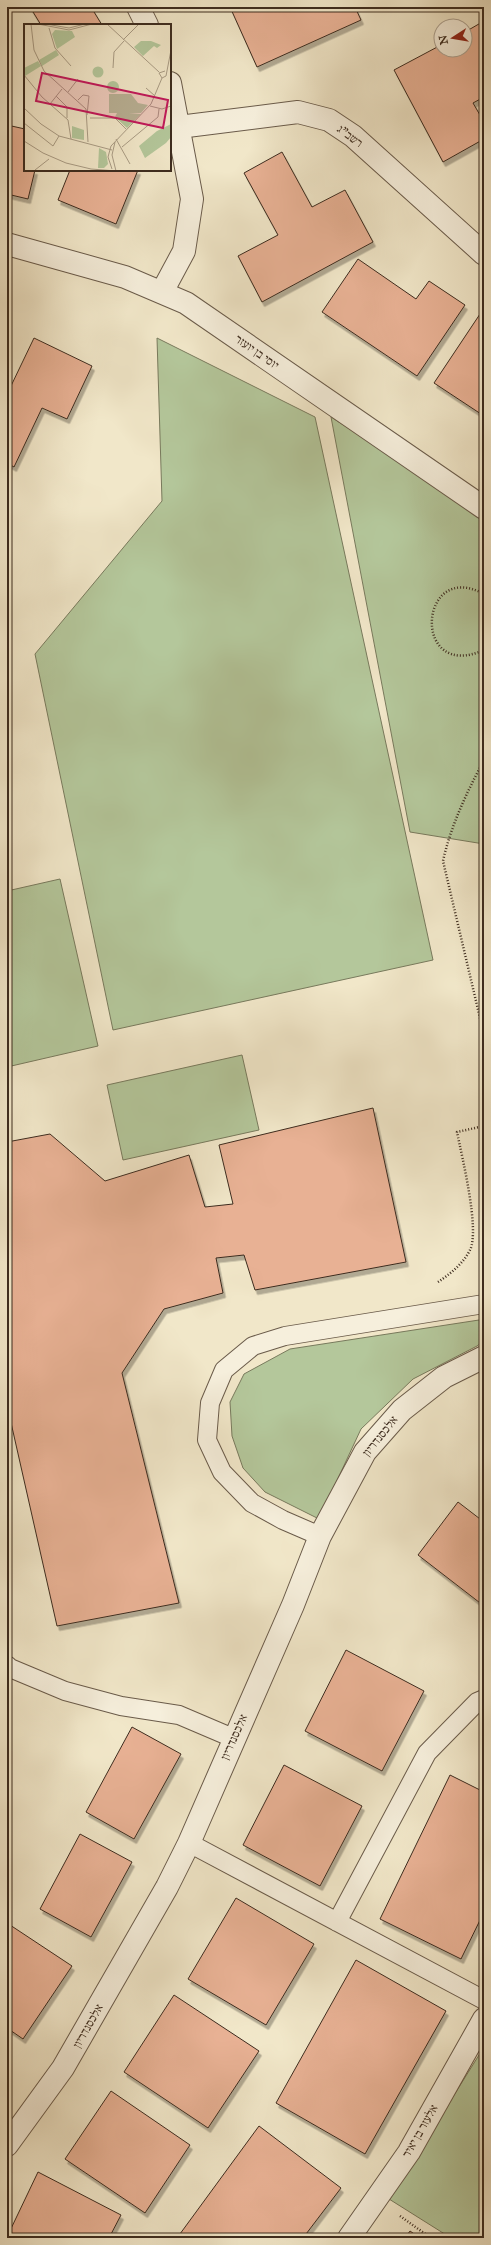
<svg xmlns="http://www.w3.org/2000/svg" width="491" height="2245" viewBox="0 0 491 2245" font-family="'IM FELL Great Primer','Frank Ruhl Libre',serif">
  <defs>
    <filter id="shadow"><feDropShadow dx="2.5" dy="4.5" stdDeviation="0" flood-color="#0004"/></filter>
  </defs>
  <rect width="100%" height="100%" fill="#f1e7c9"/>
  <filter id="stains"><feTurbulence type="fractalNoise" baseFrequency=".005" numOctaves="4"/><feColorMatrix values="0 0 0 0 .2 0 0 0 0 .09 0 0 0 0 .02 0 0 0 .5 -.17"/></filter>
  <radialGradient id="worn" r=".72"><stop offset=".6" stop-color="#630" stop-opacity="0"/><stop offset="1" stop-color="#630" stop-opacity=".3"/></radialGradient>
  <path fill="#b4c79b" stroke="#787a5d" d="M 157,338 L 315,417 L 433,960 L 113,1030 L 35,654 L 162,501 Z
    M 331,417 L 484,515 L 484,844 L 410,832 Z
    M 60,879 L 98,1046 L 7,1067 L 7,891 Z
    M 242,1055 L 259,1130 L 123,1160 L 107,1085 Z
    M 479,1320 L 484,1321 L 484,1341 L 477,1346 L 413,1379 L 361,1429 L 319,1519 L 265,1492 L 243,1468 L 232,1436 L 230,1402 L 244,1374 L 290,1349 Z
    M 484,2047 L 484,2238 L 451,2238 L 389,2199 Z"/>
  <path fill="#e8b194" stroke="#3d2c1f" filter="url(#shadow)" d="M 30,7 L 91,7 L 102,25 L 41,25 Z
    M 230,7 L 282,7 L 283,11 L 293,7 L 355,7 L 361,20 L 257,67 Z
    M 484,21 L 484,97 L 473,103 L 484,122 L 484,139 L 443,162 L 394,70 L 441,45 L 441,50 L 465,50 L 465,32 Z
    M 7,125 L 25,129 L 25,170 L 35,170 L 28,199 L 7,194 Z
    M 282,152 L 312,207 L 345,190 L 373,242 L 262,302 L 238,256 L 278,235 L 244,173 Z
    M 70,170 L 138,170 L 116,224 L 58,200 Z
    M 358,259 L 416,299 L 429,281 L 465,305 L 417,376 L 322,312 Z
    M 480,314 L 484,316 L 484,416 L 434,383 Z
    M 34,338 L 92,366 L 67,419 L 42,408 L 14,467 L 7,463 L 7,387 L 10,388 Z
    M 373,1108 L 406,1262 L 255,1290 L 244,1255 L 216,1258 L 223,1293 L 164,1309 L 122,1373 L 179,1603 L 57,1626 L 7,1405 L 7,1142 L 50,1134 L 105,1181 L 189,1155 L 205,1207 L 233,1204 L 219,1145 Z
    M 458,1502 L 484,1522 L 484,1606 L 418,1555 Z
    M 346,1650 L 424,1691 L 382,1771 L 305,1731 Z
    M 132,1727 L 181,1754 L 134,1839 L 86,1812 Z
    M 284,1765 L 362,1806 L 320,1886 L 243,1845 Z
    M 450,1775 L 484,1792 L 484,1912 L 461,1959 L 380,1919 Z
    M 80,1834 L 132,1862 L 91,1937 L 40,1909 Z
    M 236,1898 L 314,1944 L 266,2025 L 188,1979 Z
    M 7,1923 L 72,1966 L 23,2039 L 7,2028 Z
    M 356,1960 L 446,2011 L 365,2154 L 276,2103 Z
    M 174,1995 L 259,2051 L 208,2128 L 124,2072 Z
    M 111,2091 L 190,2145 L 145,2213 L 65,2159 Z
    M 259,2126 L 341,2188 L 303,2238 L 177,2238 Z
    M 38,2172 L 121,2215 L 109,2238 L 7,2237 Z
    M 410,2231 L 420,2238 L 405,2238 Z"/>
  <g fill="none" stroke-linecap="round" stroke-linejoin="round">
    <g stroke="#6a5b4a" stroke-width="20">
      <path id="service" d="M 320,1536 L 283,1520 L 252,1503 L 222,1472 L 207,1440 L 210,1403 L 224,1370 L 253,1346 L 285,1336 L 484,1304
        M 7,1665 L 10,1668 L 65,1691 L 121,1706 L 179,1715 L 233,1738
        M 189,1843 L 484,2000
        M 337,1922 L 427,1753 L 477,1702 L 484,1699"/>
    </g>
    <g stroke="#6a5b4a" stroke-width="24">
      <path id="minor" d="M 138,7 L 147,25
        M 179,127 L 298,112 L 329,120 L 353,136 L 484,254
        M 162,292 L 184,251 L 192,199 L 170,83
        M 7,2145 L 63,2068 L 167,1887 L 189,1843 L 293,1605 L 320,1536 L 365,1452 L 402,1410 L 444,1377 L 484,1357
        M 349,2238 L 409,2152 L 484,2019"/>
    </g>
    <g stroke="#6a5b4a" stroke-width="24">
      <path id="tertiary" d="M 7,244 L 125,277 L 186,303 L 484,508"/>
    </g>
    <path stroke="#3d2c1f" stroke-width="2.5" stroke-dasharray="1 2" stroke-linecap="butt" d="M 484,594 C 418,558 411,683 484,650
      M 484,760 C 467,792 451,825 443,861 L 484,1035
      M 438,1282 C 450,1274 463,1264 470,1250 C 480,1230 462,1157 457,1132 L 484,1126
      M 400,2216 L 431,2238"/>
    <use href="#service" stroke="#f6efdc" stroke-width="18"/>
    <use href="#minor" stroke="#f6efdc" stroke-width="22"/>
    <use href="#tertiary" stroke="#f6efdc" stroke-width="22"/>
  </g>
  <g text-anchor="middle" stroke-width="3.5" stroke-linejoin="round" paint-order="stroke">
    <g font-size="12" fill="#3d2c1f" stroke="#f6efdc">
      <text transform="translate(350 136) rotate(37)" y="4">רשב"ג</text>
      <text transform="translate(257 352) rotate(35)" y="4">יוסי בן יועזר</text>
      <text transform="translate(380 1436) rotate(-51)" y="4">אלכסנדריון</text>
      <text transform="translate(234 1737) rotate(-66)" y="4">אלכסנדריון</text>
      <text transform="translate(88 2026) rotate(-60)" y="4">אלכסנדריון</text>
      <text transform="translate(420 2131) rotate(-60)" y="4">אלעזר בן יאיר</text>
    </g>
  </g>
  <g transform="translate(24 24)">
    <rect width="147" height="147" fill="#f1e7c9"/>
    <path d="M 31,6 L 48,7 L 51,13 L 33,25 L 28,10 ZM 117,17 L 127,17 L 137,21 L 133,24 L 130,22 L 119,32 L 110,23 ZM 32,26 L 35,31 L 18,42 L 15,36 ZM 14,37 L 17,42 L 1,52 L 0,44 ZM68.5 48a5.5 5.5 0 1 1 11 0a5.5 5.5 0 1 1-11 0ZM83 63a6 6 0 1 1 12 0a6 6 0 1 1-12 0ZM 85,70 L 107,70 L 114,79 L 124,81 L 117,89 L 105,89 L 117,90 L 103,104 L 91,93 L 93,89 L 85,89 ZM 147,100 L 147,113 L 142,119 L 121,134 L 115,122 L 133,107 ZM 48,102 L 60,106 L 60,116 L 48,114 ZM 75,124 L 82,128 L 84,140 L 80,144 L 74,144 Z" fill="#b4c79b"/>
    <path fill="none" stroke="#a99c85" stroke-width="1" d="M 7,0 L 10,26 L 20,47 L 62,85 L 64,118M 14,0 L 45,6 L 68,0M 22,0 L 45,4 L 61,0M 83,0 L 135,48M 25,4 L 31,24 L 47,42M 99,16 L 115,0M 89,44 L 90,28 L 100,17M 0,51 L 18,73 L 44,96 L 47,115M 138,54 L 135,49 L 141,47M 122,64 L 131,72M 44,68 L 54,55M 32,72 L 43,83 L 43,94M 54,76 L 59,71 L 65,72 L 63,91M 26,80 L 38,65M 126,82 L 138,85 L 147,82M 0,84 L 17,100 L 35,112 L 88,126M 66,94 L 91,94 L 102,105M 0,99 L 29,122 L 35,112M 92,115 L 106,140M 0,117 L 19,129 L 42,139 L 67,145 L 92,147M 91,118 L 88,131 L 92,147M 98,123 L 134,93 L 135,85M 88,145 L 84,133 L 87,122 L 127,80 L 138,54 L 142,52 L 147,26M 11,146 L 25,135"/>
    <path fill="#c2185b" fill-opacity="0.15" stroke="#c2185b" stroke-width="2" d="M 18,49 L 144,76 L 139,104 L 12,77 Z"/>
    <rect width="147" height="147" fill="none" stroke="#3d2c1f" stroke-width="2"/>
  </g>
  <rect width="491" height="2245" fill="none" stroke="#f1e7c9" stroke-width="24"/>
  <rect x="8" y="8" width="475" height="2229" fill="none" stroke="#3d2c1f" stroke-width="2"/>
  <rect x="12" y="12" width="467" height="2221" fill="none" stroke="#3d2c1f"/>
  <g transform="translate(453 38) rotate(258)"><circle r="19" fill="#f6efdc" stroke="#aca190"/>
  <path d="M0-3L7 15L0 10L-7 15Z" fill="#8f2418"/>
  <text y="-6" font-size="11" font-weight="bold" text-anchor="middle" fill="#3d2c1f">N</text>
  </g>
  <rect width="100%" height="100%" filter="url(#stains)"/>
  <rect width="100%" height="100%" fill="url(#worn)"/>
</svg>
